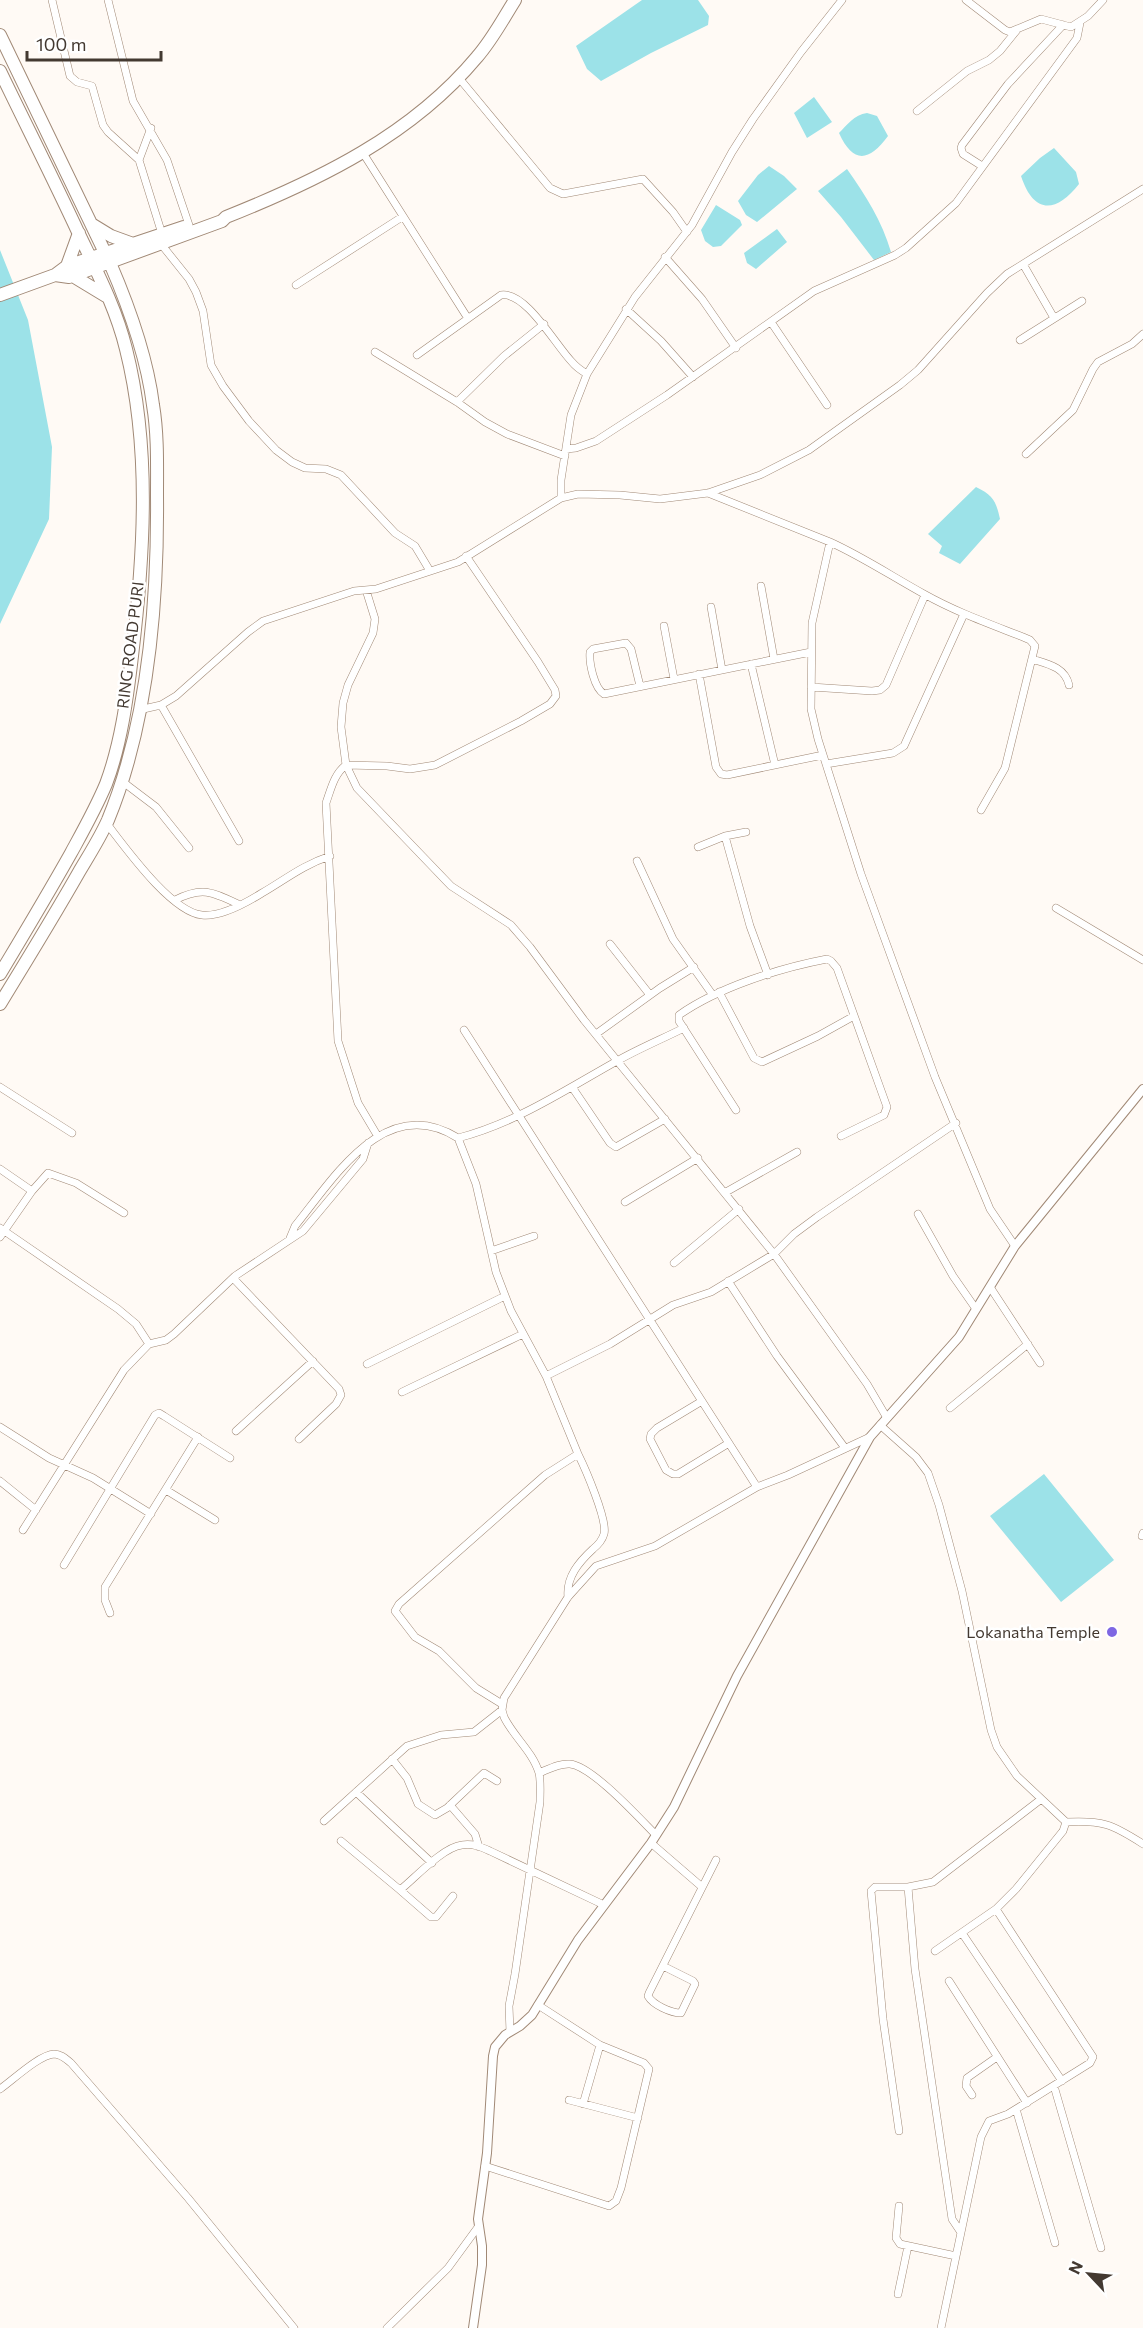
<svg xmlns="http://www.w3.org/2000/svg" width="1143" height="2328" viewBox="0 0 1143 2328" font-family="Commissioner,sans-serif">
  <rect width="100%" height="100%" fill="#fffaf5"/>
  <path fill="#9ce2e8" d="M 642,0 L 698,0 L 709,16 L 708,25 L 651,53 L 601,81 L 587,69 L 576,46 Z
    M 814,97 L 832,122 L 807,138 L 794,113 Z
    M 867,113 L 877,116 L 888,136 C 869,162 853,164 839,133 C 847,125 854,115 867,113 Z
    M 1054,148 L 1076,172 L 1079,184 C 1056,213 1034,215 1021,176 L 1040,158 Z
    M 769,166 L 784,176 L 797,189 L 757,222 L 746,215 L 738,201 L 758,175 Z
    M 847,169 C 866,196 882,221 891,252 L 874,260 L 841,217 L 818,191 Z
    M 716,205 L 740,220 L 742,225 L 721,246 L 713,247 L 705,241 L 701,230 Z
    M 777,229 L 787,242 L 756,269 L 747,263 L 744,253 Z
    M 0,250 L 28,320 L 52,447 L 49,519 L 0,624 Z
    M 976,487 C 993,495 996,501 1000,519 L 960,564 L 939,553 L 942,546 L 928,534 Z
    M 1044,1474 L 1114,1560 L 1061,1602 L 990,1516 Z"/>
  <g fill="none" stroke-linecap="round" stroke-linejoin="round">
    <g stroke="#a18976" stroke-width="8">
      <path id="minor" d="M 52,0 L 70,76 L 77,82 L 92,86 L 103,125 L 108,132 L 139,160 L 162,234
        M 108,0 L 133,101 L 167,160 L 189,225
        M 966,0 L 1005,30 L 1010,32 L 1041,19 L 1071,27 L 1088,16 L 1103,0
        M 459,78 L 550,188 L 563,194 L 643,179 L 673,212 L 687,232
        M 917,111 L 967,71 L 989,60 L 1000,51 L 1017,30
        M 363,153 L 467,317
        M 139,160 L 151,128
        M 982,166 L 963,154 L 961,148 L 962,145 L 1008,84 L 1063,25
        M 161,244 L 189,279 L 196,292 L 203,311 L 211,365 L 223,386 L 249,421 L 276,450 L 292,462 L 305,468 L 326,469 L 341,475 L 395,533 L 415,546 L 430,571
        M 665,257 L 702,299 L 736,348
        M 1023,264 L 1054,318
        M 296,285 L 402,217
        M 626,309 L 661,341 L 693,377
        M 771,322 L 827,405
        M 1020,340 L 1082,301
        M 375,352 L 457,402 L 485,422 L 507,434 L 565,456
        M 417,355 L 501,295 C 526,291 556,346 572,362 C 576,367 582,371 587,374
        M 457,402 L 504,356 L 544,324
        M 566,449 L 576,448 L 596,441 L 667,395 L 814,291 L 895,255 L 906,248 L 956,203 L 1077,38 L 1080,23
        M 1026,454 L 1073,410 L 1093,369 L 1098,362 L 1132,344 L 1143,334
        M 708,493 L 830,542 L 812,623 L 811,709 L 818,739 L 861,874 L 935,1077 L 990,1209 L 1015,1246
        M 561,498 L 561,480 L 571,415 L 587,374 L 635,297 L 692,225 L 732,152 L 753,119 L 801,52 L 842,0
        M 830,542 C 863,557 893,577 924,594 C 956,612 990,624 1023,637 L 1030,640 L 1035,646 L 1005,768 L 981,810
        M 761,586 L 774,659
        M 366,590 L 375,619 L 373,633 L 348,685 L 343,703 L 341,727 L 346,765 L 357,788 L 451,886 L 511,925 L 530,947 L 584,1020 L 774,1254 L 867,1384 L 887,1418
        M 711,607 L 722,670
        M 664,626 L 674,679
        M 1032,659 C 1048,664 1065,667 1069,685
        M 751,664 L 775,765
        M 699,674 L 716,767 L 721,774 L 727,775 L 823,755
        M 640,686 L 631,649 L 626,643 L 593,649 L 590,652 C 589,663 594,688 604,694 L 811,652
        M 811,687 L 872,691 L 880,690 L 886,685 L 925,595
        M 161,705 L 239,841
        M 139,710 L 161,705 L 176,696 L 248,632 L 263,621 L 354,591 L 376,589 L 458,562 L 561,498 L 578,494 L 620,495 L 660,499 L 708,493 L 760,475 L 809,450 L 900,385 L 918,370 L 987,293 L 1007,274 L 1143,189
        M 826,764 L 893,753 L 904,746 L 964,614
        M 123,782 L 156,807 L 189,848
        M 107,824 C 125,847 171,912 202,915 C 220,917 246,903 262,893 C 286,879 303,865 330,856
        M 725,836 L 750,926 L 768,975
        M 698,847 L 725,836 L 746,832
        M 637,861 L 673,939 L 712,994
        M 175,900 C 202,886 213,892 238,904
        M 1056,908 L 1143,960
        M 610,944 L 650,995
        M 719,992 L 754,1058 L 762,1062 L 818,1036 L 854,1016
        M 464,1030 L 757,1487
        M 596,1034 L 660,988 L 694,967
        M 0,1087 L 72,1133
        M 572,1087 L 610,1143 L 616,1147 L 665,1119
        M 736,1110 L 679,1021 L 679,1015 C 719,987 780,968 827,959 L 831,961 L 837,968 L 887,1107 L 884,1115 L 841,1136
        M 377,1135 L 358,1103 L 338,1041 L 326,803 C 331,789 334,774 346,765 L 387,766 L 410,769 L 435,765 L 521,721 L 550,704 L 556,696 L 555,690 L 538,662 L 466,556
        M 458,1138 L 476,1184 L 496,1272 L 511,1311 L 546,1376 L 578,1454 L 545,1475 L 399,1604 L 395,1611 L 415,1637 L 439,1651 L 476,1688 L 502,1704
        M 0,1169 L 32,1191
        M 726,1192 L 797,1152
        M 625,1202 L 698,1158
        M 918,1214 L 953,1276 L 976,1309
        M 0,1228 L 118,1309 L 136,1324 L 149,1344
        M 0,1237 L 32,1191 L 48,1173 L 76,1183 L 124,1213
        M 290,1238 L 295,1226 C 334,1178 385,1092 458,1138 C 516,1123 565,1090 617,1061 C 638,1049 662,1039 684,1028
        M 491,1251 L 534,1236
        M 674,1263 L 739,1209
        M 233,1278 L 339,1389 L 341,1395 L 336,1404 L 299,1439
        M 728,1281 L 777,1356 L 845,1448
        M 990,1287 L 1040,1363
        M 367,1364 L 505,1296
        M 546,1376 L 610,1344 L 673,1305 L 711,1292 L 774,1254 L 794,1234 L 817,1217 L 956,1123
        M 402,1392 L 523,1334
        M 702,1401 L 657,1428 L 651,1434 L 650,1439 L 666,1470 L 673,1474 L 678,1474 L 729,1443
        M 950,1408 L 1028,1344
        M 880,1425 L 916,1457 L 928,1473 L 939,1505 L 962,1591 L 991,1730 L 997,1747 L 1017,1776 L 1066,1822 L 1063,1831 L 1016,1889 L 996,1909 L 935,1951
        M 0,1427 L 49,1458 L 93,1478 L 151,1514
        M 236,1431 L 313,1361
        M 0,1481 L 36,1510
        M 166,1490 L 215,1520
        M 23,1530 L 124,1370 L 149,1344 L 166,1340 L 174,1334 L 235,1276 L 303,1231 L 363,1159 L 368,1143
        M 1142,1536 L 1143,1533
        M 64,1565 L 155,1415 L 159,1413 L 164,1416 L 230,1458
        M 568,1597 C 566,1577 579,1562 593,1549 C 598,1545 602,1541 604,1534 C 608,1521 585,1468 578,1454
        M 110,1613 L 105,1600 L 105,1587 L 198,1437
        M 392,1759 L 407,1778 L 418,1804 L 435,1815 L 447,1808 L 484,1773 L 497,1781
        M 539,1773 C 549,1769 559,1763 570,1764 C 592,1766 639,1818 656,1835
        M 356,1792 L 432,1863
        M 450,1805 L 475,1834 L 479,1847
        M 324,1821 L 407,1746 L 441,1735 L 474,1732 L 502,1710
        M 1066,1822 C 1102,1820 1112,1824 1143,1844
        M 341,1841 L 400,1890 C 415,1878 443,1847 462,1845 C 472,1843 481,1847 490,1851 L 604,1905
        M 651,1843 L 702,1887
        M 908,1887 L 915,1969 L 952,2219 L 960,2231
        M 400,1890 L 431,1917 L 436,1917 L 453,1896
        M 962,1933 L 1062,2081
        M 663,1966 L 693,1981 L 695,1984 L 681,2013 C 671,2013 653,2005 648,1996 L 649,1993 L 716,1860
        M 949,1981 L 1027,2103
        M 510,2032 L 509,2006 L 515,1974 L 540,1802 C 540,1792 541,1782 539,1773 C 533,1752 513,1736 504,1717 L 502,1710 L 504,1698 L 568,1597 L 596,1566 L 655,1546 L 757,1487 L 788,1475 L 870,1437
        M 1054,2086 L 1101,2248
        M 0,2089 C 13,2080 39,2055 54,2054 C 61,2054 66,2059 71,2063 L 188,2198 L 294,2328
        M 972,2095 L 966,2086 L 967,2078 L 997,2057
        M 569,2100 L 638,2118
        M 583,2104 L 600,2045
        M 1016,2109 L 1055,2243
        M 899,2131 L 883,2019 L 871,1891 L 875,1887 L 908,1887 L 933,1882 L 1040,1800
        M 485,2166 L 609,2206 L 616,2201 L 621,2188 L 649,2069 L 644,2063 L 600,2045 L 538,2005
        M 899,2206 L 896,2238 L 900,2244 L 956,2256
        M 898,2294 L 908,2246
        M 387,2328 L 448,2268 L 478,2227
        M 941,2328 L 981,2137 L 989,2121 L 1008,2114 L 1090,2063 L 1093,2057 L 996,1909"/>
    </g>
    <g stroke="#a18976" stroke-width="10">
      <path id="tertiary" d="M 473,2328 L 482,2265 L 482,2246 L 478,2219 L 487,2153 L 493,2056 L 495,2047 L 505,2035 L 520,2026 L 532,2015 L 578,1940 L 651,1843 L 674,1807 L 737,1676 L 870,1437 L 959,1337 L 1015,1246 L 1143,1089"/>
    </g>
    <g stroke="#a18976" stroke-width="14">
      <path id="trunk" d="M 0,35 L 110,263 C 129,307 147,357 153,405 C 158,435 157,466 157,496 C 158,600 148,723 108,820 C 100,838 89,855 79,872 C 54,916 27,960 0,1004
        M 0,71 C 26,125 53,178 78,232 C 96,270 116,308 126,349 C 151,448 144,556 132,656 C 127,699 121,744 106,784 C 96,808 83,831 71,853 C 48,894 24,934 0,974
        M 93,225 L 111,236 L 133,244
        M 67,266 L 79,233
        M 55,275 L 69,277 L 222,221 L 226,217 C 319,180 412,135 477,57 C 492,40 503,19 515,0
        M 73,276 L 106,296
        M 0,295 L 55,275 L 67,266 L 184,227"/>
    </g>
    <use href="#minor" stroke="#fff" stroke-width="7"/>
    <use href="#tertiary" stroke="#fff" stroke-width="8"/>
    <use href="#trunk" stroke="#fff" stroke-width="12"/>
  </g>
  <circle fill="#7e67e3" stroke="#fff" stroke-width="2" cx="1112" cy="1632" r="6"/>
  <g text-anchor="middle" stroke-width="5" stroke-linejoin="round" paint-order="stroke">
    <g font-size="16" fill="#433931" stroke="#fff">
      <text transform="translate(130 645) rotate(-83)" y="6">RING ROAD PURI</text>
    </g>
    <g font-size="16" fill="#433931" stroke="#fff" text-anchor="end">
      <text x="1100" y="1638">Lokanatha Temple</text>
    </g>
  </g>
  <g transform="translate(1089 2274) rotate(296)" stroke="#ffffff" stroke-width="4.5" paint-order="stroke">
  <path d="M0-4.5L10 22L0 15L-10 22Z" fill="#433931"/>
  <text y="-9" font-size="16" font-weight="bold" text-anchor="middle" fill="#433931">N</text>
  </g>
  <path d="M27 51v9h134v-9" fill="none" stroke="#433931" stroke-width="3"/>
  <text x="36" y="51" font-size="18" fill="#433931" stroke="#ffffff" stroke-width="4.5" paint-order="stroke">100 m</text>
</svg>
